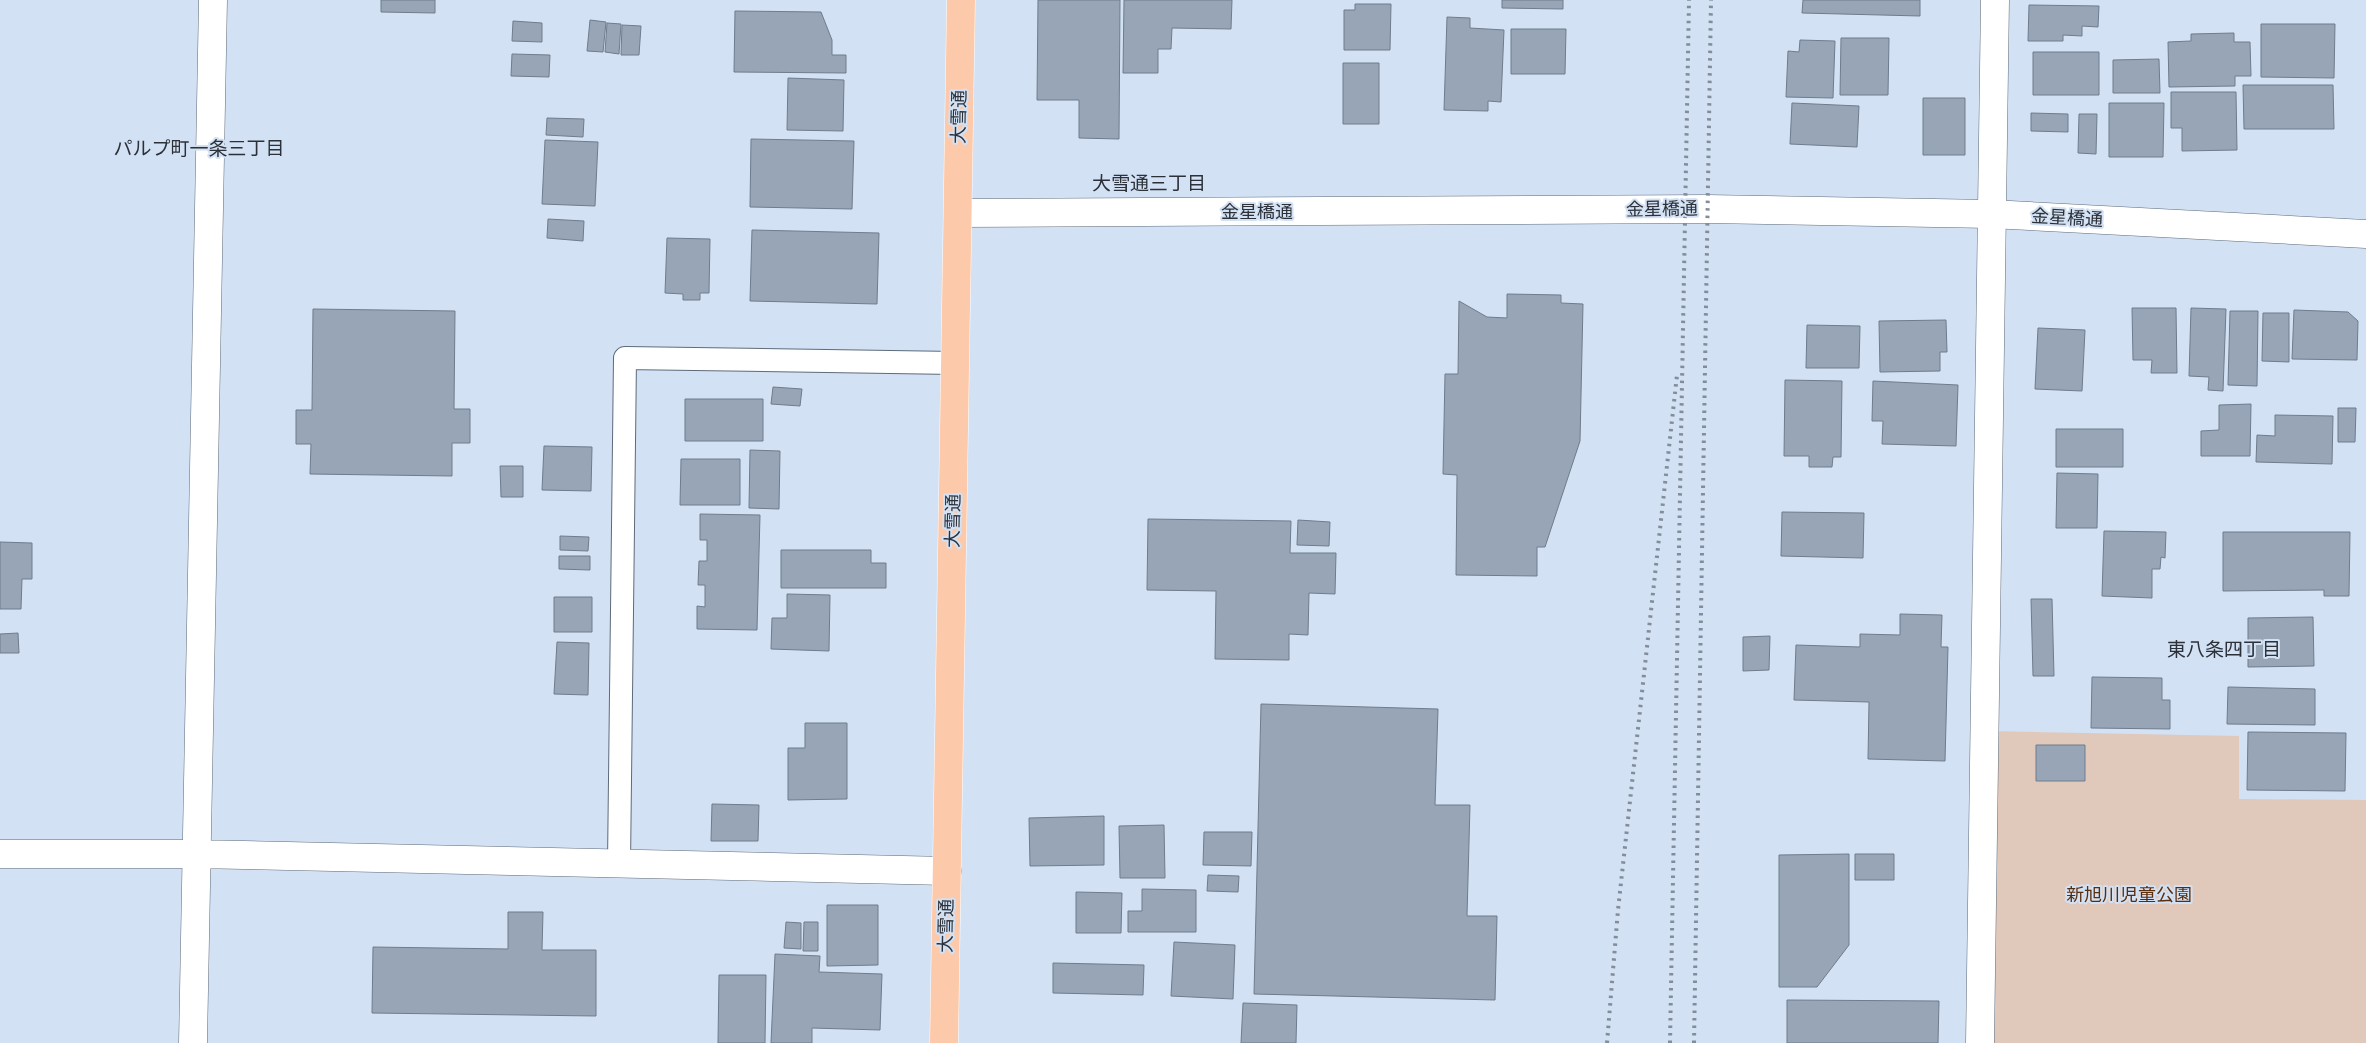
<svg xmlns="http://www.w3.org/2000/svg" width="2366" height="1043" viewBox="0 0 2366 1043" font-family="Commissioner,'Noto Sans JP',sans-serif">
  <rect width="100%" height="100%" fill="#d2e1f3"/>
  <path fill="#e0c8bb" d="M 1984,731 L 2239,736 L 2239,799 L 2366,800 L 2366,1043 L 1980,1043 Z"/>
  <path fill="#97a5b7" stroke="#6f7c8d" d="M 381,0 L 435,0 L 435,13 L 381,12 Z
    M 1038,0 L 1120,0 L 1119,139 L 1079,138 L 1079,100 L 1037,100 Z
    M 1124,0 L 1232,0 L 1231,29 L 1172,28 L 1171,49 L 1158,49 L 1158,73 L 1123,73 Z
    M 1502,0 L 1563,0 L 1563,9 L 1502,8 Z
    M 1803,0 L 1920,0 L 1920,16 L 1802,13 Z
    M 1355,4 L 1391,4 L 1390,50 L 1344,50 L 1344,10 L 1355,10 Z
    M 2029,5 L 2099,6 L 2098,27 L 2082,26 L 2082,36 L 2063,35 L 2063,41 L 2028,41 Z
    M 735,11 L 821,12 L 832,40 L 832,55 L 846,55 L 846,73 L 734,72 Z
    M 1447,17 L 1470,18 L 1470,28 L 1504,30 L 1501,102 L 1488,101 L 1488,111 L 1444,110 Z
    M 590,20 L 606,22 L 603,52 L 587,51 Z
    M 513,21 L 542,23 L 542,42 L 512,41 Z
    M 607,23 L 621,24 L 619,54 L 605,52 Z
    M 2261,24 L 2335,24 L 2334,78 L 2261,77 Z
    M 622,25 L 641,26 L 639,55 L 621,55 Z
    M 1511,29 L 1566,29 L 1565,74 L 1511,74 Z
    M 2234,33 L 2234,42 L 2250,42 L 2251,76 L 2235,76 L 2235,86 L 2169,87 L 2168,42 L 2191,41 L 2191,34 Z
    M 1841,38 L 1889,38 L 1888,95 L 1840,95 Z
    M 1800,40 L 1835,41 L 1833,98 L 1786,97 L 1788,51 L 1799,52 Z
    M 2033,52 L 2099,52 L 2099,95 L 2033,95 Z
    M 512,54 L 550,55 L 549,77 L 511,76 Z
    M 2159,59 L 2160,93 L 2113,93 L 2113,60 Z
    M 1343,63 L 1379,63 L 1379,124 L 1343,124 Z
    M 788,78 L 844,80 L 843,131 L 787,130 Z
    M 2243,85 L 2333,85 L 2334,129 L 2244,129 Z
    M 2171,92 L 2236,92 L 2237,150 L 2182,151 L 2182,128 L 2171,128 Z
    M 1923,98 L 1965,98 L 1965,155 L 1923,155 Z
    M 1792,103 L 1859,106 L 1857,147 L 1790,144 Z
    M 2109,103 L 2164,103 L 2163,157 L 2109,157 Z
    M 2031,113 L 2068,114 L 2068,132 L 2031,131 Z
    M 2079,114 L 2097,114 L 2096,154 L 2078,153 Z
    M 547,118 L 584,119 L 583,137 L 546,135 Z
    M 751,139 L 854,141 L 852,209 L 750,207 Z
    M 545,140 L 598,142 L 595,206 L 542,204 Z
    M 548,219 L 584,221 L 583,241 L 547,238 Z
    M 752,230 L 879,233 L 877,304 L 750,301 Z
    M 667,238 L 710,239 L 709,293 L 700,293 L 700,300 L 683,300 L 683,294 L 665,293 Z
    M 1507,294 L 1561,295 L 1561,303 L 1583,304 L 1580,441 L 1545,547 L 1537,547 L 1537,576 L 1456,575 L 1457,475 L 1443,474 L 1445,374 L 1458,374 L 1459,301 L 1487,317 L 1507,318 Z
    M 2132,308 L 2176,308 L 2177,373 L 2151,373 L 2152,360 L 2133,360 Z
    M 2191,308 L 2226,309 L 2223,391 L 2208,390 L 2209,377 L 2189,376 Z
    M 313,309 L 455,311 L 454,409 L 470,409 L 470,443 L 452,443 L 452,476 L 310,474 L 311,444 L 296,444 L 296,410 L 312,410 Z
    M 2294,310 L 2348,312 L 2358,321 L 2357,360 L 2292,359 Z
    M 2230,311 L 2258,311 L 2257,386 L 2228,385 Z
    M 2263,313 L 2289,313 L 2289,362 L 2262,361 Z
    M 1946,320 L 1947,352 L 1940,352 L 1940,371 L 1880,372 L 1879,321 Z
    M 1807,325 L 1860,326 L 1859,368 L 1806,368 Z
    M 2038,328 L 2085,330 L 2082,391 L 2035,389 Z
    M 1785,380 L 1842,381 L 1841,457 L 1833,457 L 1832,467 L 1809,467 L 1809,456 L 1784,456 Z
    M 1873,381 L 1958,385 L 1956,446 L 1882,444 L 1883,421 L 1872,421 Z
    M 773,387 L 802,389 L 800,406 L 771,404 Z
    M 685,399 L 763,399 L 763,441 L 685,441 Z
    M 2251,404 L 2250,456 L 2201,456 L 2201,431 L 2219,430 L 2219,405 Z
    M 2338,408 L 2356,408 L 2355,442 L 2338,442 Z
    M 2275,415 L 2333,416 L 2332,464 L 2256,462 L 2257,435 L 2275,436 Z
    M 2056,429 L 2123,429 L 2123,467 L 2056,467 Z
    M 544,446 L 592,447 L 591,491 L 542,490 Z
    M 750,450 L 780,451 L 779,509 L 749,508 Z
    M 681,459 L 740,459 L 740,505 L 680,505 Z
    M 500,466 L 523,466 L 523,497 L 501,497 Z
    M 2057,473 L 2098,474 L 2097,528 L 2056,528 Z
    M 1782,512 L 1864,513 L 1863,558 L 1781,556 Z
    M 700,514 L 760,515 L 757,630 L 697,629 L 697,606 L 705,607 L 705,585 L 698,585 L 699,561 L 707,561 L 707,540 L 700,540 Z
    M 1148,519 L 1291,521 L 1290,553 L 1336,553 L 1335,594 L 1309,593 L 1308,635 L 1289,634 L 1289,660 L 1215,659 L 1216,591 L 1147,590 Z
    M 1298,520 L 1330,522 L 1329,546 L 1297,545 Z
    M 2104,531 L 2166,532 L 2165,558 L 2161,557 L 2160,569 L 2152,569 L 2152,598 L 2102,596 Z
    M 2223,532 L 2350,532 L 2349,596 L 2324,596 L 2324,590 L 2223,591 Z
    M 560,536 L 589,537 L 588,551 L 560,550 Z
    M 0,542 L 32,543 L 32,579 L 22,579 L 21,609 L 0,609 Z
    M 781,550 L 871,550 L 871,563 L 886,563 L 886,588 L 781,588 Z
    M 559,556 L 590,556 L 590,570 L 559,569 Z
    M 787,594 L 830,595 L 829,651 L 771,649 L 772,618 L 787,618 Z
    M 554,597 L 592,597 L 592,632 L 554,632 Z
    M 2031,599 L 2052,599 L 2054,676 L 2033,676 Z
    M 1900,614 L 1942,615 L 1941,647 L 1948,647 L 1945,761 L 1868,759 L 1869,702 L 1794,700 L 1796,645 L 1860,647 L 1860,634 L 1900,635 Z
    M 2313,617 L 2314,666 L 2248,667 L 2248,618 Z
    M 18,633 L 19,653 L 0,653 L 0,634 Z
    M 1770,636 L 1769,670 L 1743,671 L 1743,637 Z
    M 557,642 L 589,643 L 588,695 L 554,694 Z
    M 2092,677 L 2162,678 L 2162,700 L 2170,700 L 2170,729 L 2091,728 Z
    M 2228,687 L 2315,689 L 2315,725 L 2227,724 Z
    M 1261,704 L 1438,709 L 1435,805 L 1470,805 L 1467,916 L 1497,916 L 1495,1000 L 1254,994 Z
    M 805,723 L 847,723 L 847,799 L 788,800 L 788,748 L 805,748 Z
    M 2248,732 L 2346,733 L 2345,791 L 2247,790 Z
    M 2036,745 L 2085,745 L 2085,781 L 2036,781 Z
    M 712,804 L 759,805 L 758,841 L 711,841 Z
    M 1104,816 L 1104,865 L 1030,866 L 1029,818 Z
    M 1164,825 L 1165,878 L 1120,878 L 1119,826 Z
    M 1204,832 L 1252,832 L 1251,866 L 1203,865 Z
    M 1849,854 L 1849,945 L 1817,987 L 1779,987 L 1779,855 Z
    M 1855,854 L 1894,854 L 1894,880 L 1855,880 Z
    M 1208,875 L 1239,876 L 1238,892 L 1207,891 Z
    M 1142,889 L 1196,890 L 1196,932 L 1128,932 L 1128,911 L 1142,911 Z
    M 1076,892 L 1122,893 L 1121,933 L 1076,933 Z
    M 827,905 L 878,905 L 878,965 L 827,966 Z
    M 508,912 L 543,912 L 542,950 L 596,950 L 596,1016 L 372,1013 L 373,947 L 508,949 Z
    M 786,922 L 801,923 L 801,949 L 784,948 Z
    M 804,922 L 818,922 L 818,951 L 803,951 Z
    M 1174,942 L 1235,945 L 1233,999 L 1171,996 Z
    M 775,954 L 820,956 L 819,972 L 882,974 L 880,1030 L 812,1028 L 812,1043 L 771,1043 Z
    M 1053,963 L 1144,965 L 1143,995 L 1053,993 Z
    M 719,975 L 766,975 L 765,1043 L 718,1043 Z
    M 1787,1000 L 1939,1001 L 1938,1043 L 1787,1043 Z
    M 1243,1003 L 1297,1005 L 1296,1043 L 1241,1043 Z"/>
  <g fill="none" stroke-linecap="round" stroke-linejoin="round">
    <g stroke="#5e6b7b" stroke-width="24">
      <path id="service" d="M 619,864 L 625,358 L 955,363"/>
    </g>
    <g stroke="#5e6b7b" stroke-width="29">
      <path id="minor" d="M 0,854 L 196,854 L 947,871
        M 193,1043 L 213,0
        M 1980,1043 L 1995,0"/>
    </g>
    <g stroke="#5e6b7b" stroke-width="29">
      <path id="tertiary" d="M 958,213 L 1707,209 L 1991,214 L 2366,234"/>
    </g>
    <g stroke="#fff" stroke-width="29">
      <path id="trunk" d="M 944,1043 L 961,0"/>
    </g>
    <use href="#service" stroke="#fff" stroke-width="22"/>
    <use href="#minor" stroke="#fff" stroke-width="28"/>
    <use href="#tertiary" stroke="#fff" stroke-width="28"/>
    <use href="#trunk" stroke="#fccaab" stroke-width="28"/>
    <path stroke="#838d9a" stroke-width="4" stroke-dasharray="2.5 5" stroke-linecap="butt" d="M 1607,1043 L 1618,910 L 1677,375
      M 1670,1043 L 1689,0
      M 1694,1043 L 1711,0"/>
  </g>
  <g text-anchor="middle" stroke-width="4" stroke-linejoin="round" paint-order="stroke">
    <g font-size="18" fill="#2c3139" stroke="#d2e1f3">
      <text transform="translate(959 117) rotate(-89)" y="6">大雪通</text>
      <text transform="translate(1662 209) rotate(-1)" y="6">金星橋通</text>
      <text x="1257" y="218">金星橋通</text>
      <text transform="translate(2067 218) rotate(3)" y="6">金星橋通</text>
      <text transform="translate(953 521) rotate(-89)" y="6">大雪通</text>
      <text transform="translate(946 926) rotate(-89)" y="6">大雪通</text>
    </g>
    <g font-size="18" fill="#5a2d0c" stroke="#d2e1f3">
      <text x="2129" y="901">新旭川児童公園</text>
    </g>
    <g font-size="19" fill="#2c3139" stroke="#d2e1f3">
      <text x="199" y="155">パルプ町一条三丁目</text>
      <text x="1149" y="190">大雪通三丁目</text>
      <text x="2224" y="656">東八条四丁目</text>
    </g>
  </g>
</svg>
